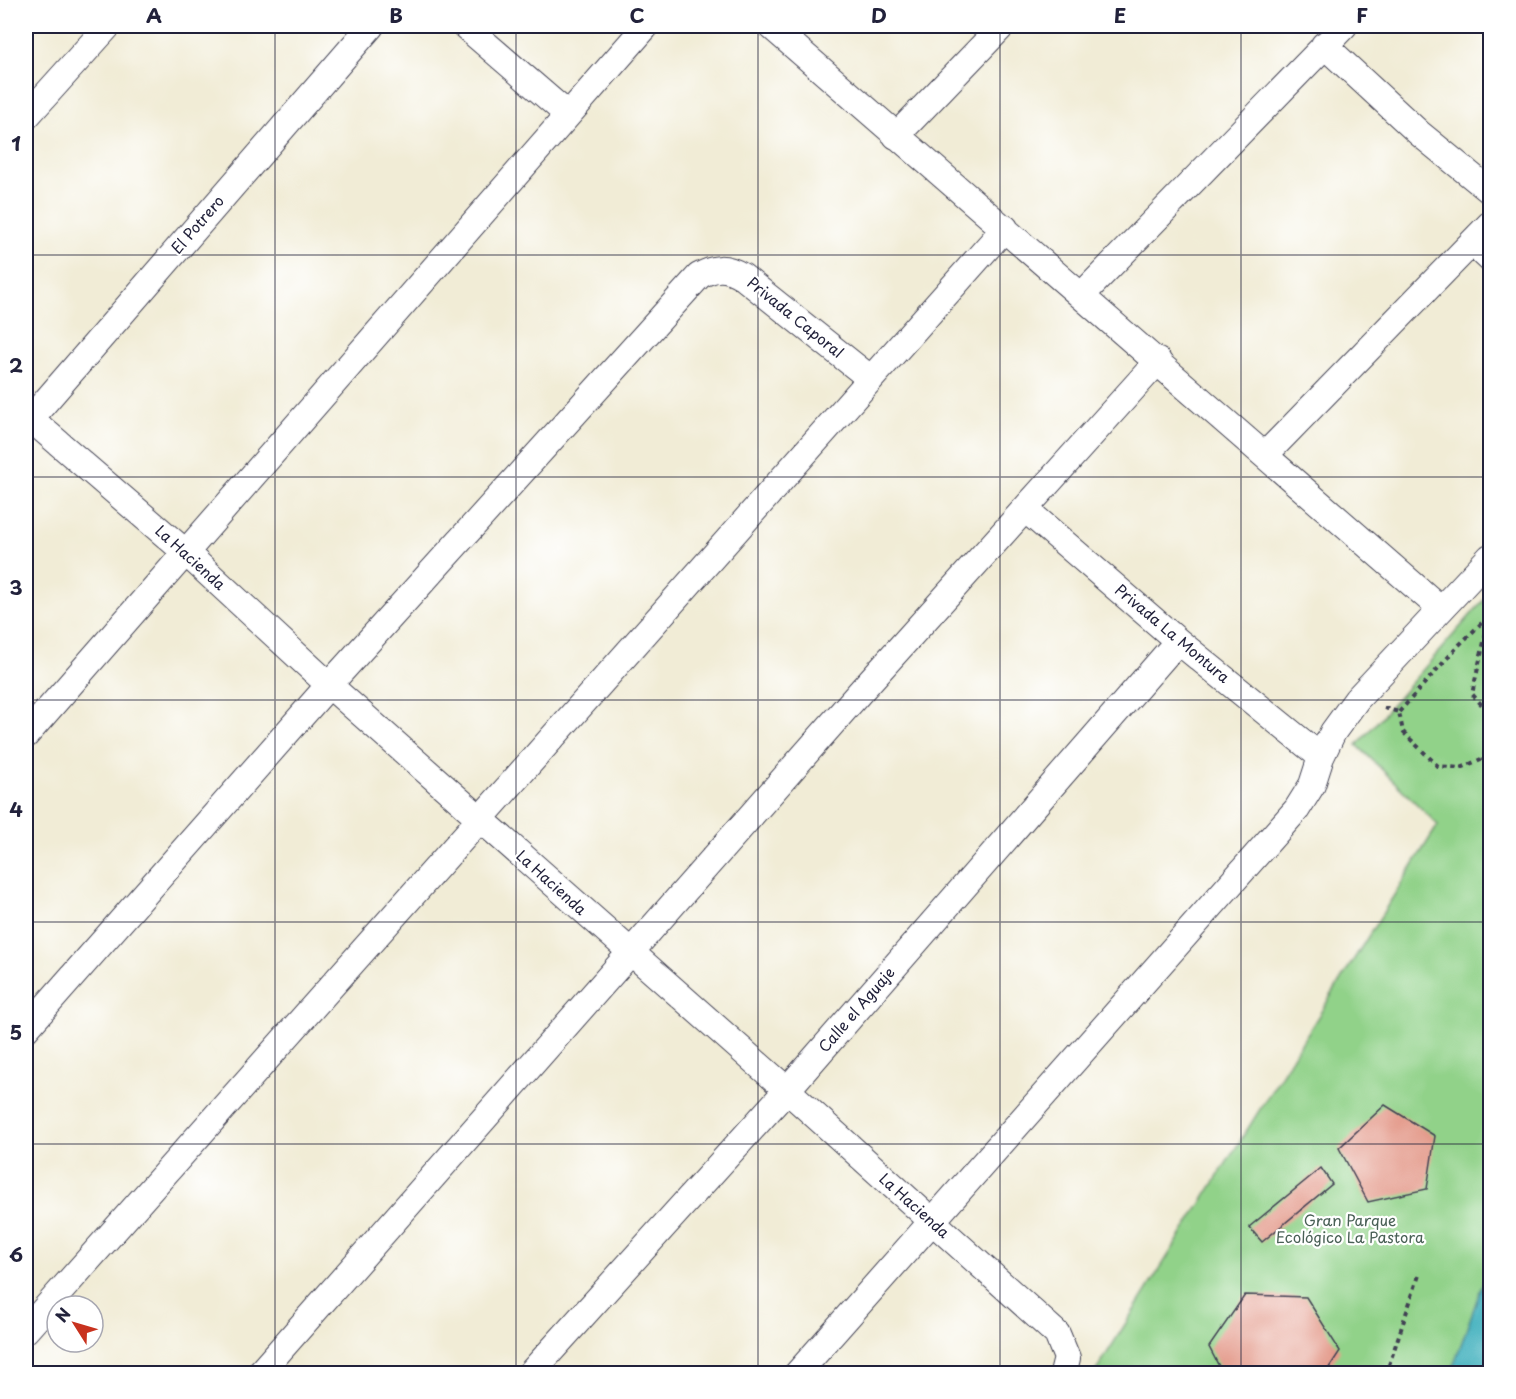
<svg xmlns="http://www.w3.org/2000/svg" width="1516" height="1399" viewBox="0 0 1516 1399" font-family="'Playpen Sans',sans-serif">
  <rect width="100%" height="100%" fill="#fff"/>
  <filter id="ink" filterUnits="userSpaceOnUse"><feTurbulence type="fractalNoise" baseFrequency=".0167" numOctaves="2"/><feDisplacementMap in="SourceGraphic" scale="12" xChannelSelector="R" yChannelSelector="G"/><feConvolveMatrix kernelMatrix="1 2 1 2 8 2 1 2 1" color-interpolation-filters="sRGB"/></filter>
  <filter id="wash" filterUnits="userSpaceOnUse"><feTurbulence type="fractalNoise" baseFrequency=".008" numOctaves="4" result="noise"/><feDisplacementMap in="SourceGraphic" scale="24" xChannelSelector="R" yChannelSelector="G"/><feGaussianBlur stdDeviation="1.35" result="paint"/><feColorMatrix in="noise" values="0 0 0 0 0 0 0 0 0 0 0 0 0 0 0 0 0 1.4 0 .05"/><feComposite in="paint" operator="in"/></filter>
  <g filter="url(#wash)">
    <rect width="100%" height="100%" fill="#f1ecd6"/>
    <path fill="#91d289" stroke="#5a7a62" stroke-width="1.5" d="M 1490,593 L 1490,1373 L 1094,1374 L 1438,825 L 1357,745 Z"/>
    <path fill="#42b1be" stroke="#326a7c" stroke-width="1.5" d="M 1490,1263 L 1490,1373 L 1450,1373 L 1454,1364 Z"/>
    <g id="blocks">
      <path fill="#e49b8c" d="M 1385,1105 L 1435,1136 L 1427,1189 L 1368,1202 L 1339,1148 Z
        M 1321,1168 L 1332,1184 L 1262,1242 L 1249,1227 Z
        M 1245,1295 L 1306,1297 L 1340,1351 L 1325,1374 L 1223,1374 L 1209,1347 Z"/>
    </g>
  </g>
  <g filter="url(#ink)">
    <use href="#blocks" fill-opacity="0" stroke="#414052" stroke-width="1.5"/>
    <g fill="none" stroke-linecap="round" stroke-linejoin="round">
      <g stroke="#414052" stroke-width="28">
        <path id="minor" d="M 465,26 L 567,114
          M 771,26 L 1441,609
          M 1324,45 L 1419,133 L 1490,191
          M 26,117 L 108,26
          M 896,136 L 1002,26
          M 1473,243 L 1490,259
          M 1081,296 L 1344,26
          M 26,415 L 184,551 L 329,685 L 787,1090 L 1057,1334 L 1067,1358 L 1063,1374
          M 26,424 L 371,26
          M 1265,455 L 1490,224
          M 1025,509 L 1178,641 L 1321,757
          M 26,735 L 646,26
          M 26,1029 L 329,685 L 699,276 C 715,267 725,266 742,276 L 871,379
          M 26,1330 L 1005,228
          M 259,1374 L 860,692 L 1158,361
          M 530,1374 L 787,1090 L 1178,641
          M 797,1374 L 1297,809 L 1312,785 L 1321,757 L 1333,732 L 1357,699 L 1490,557"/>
      </g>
      <path stroke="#414052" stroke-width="4" stroke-dasharray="4.5 4.5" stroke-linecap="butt" d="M 1490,616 L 1472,694 L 1490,714
        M 1384,708 L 1399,712 L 1403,732 L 1438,766 L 1461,768 L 1481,759 L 1490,746
        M 1399,712 L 1459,645 L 1490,615
        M 1386,1374 L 1420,1272"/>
      <use href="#minor" stroke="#fff" stroke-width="26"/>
    </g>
  </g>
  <path fill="none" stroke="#22223b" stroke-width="1.5" stroke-opacity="0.55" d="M 275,26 L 275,1374M 516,26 L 516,1374M 758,26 L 758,1374M 1000,26 L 1000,1374M 1241,26 L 1241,1374M 26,255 L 1490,255M 26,477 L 1490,477M 26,700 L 1490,700M 26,922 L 1490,922M 26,1144 L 1490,1144"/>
  <g text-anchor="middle" stroke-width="4.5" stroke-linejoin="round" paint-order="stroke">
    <g font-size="15" fill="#22223b" stroke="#fff">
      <text transform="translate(198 225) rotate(-49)" y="5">El Potrero</text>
      <text transform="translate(795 318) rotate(39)" y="5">Privada Caporal</text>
      <text transform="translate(190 558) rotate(42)" y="5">La Hacienda</text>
      <text transform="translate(1172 634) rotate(40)" y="5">Privada La Montura</text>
      <text transform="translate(551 883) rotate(42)" y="5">La Hacienda</text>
      <text transform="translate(857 1010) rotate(-49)" y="5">Calle el Aguaje</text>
      <text transform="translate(914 1206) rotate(42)" y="5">La Hacienda</text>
    </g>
    <g font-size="15" fill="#496056" stroke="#fff">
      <text x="1350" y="1226">Gran Parque<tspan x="1350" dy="17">Ecológico La Pastora</tspan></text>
    </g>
  </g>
  <rect width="1516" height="1399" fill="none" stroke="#fff" stroke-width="66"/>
  <g transform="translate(75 1324) rotate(307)"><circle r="28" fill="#ffffff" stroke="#a7a7b1" stroke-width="1.5"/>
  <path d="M0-4.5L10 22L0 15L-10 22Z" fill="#c8321e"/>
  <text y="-9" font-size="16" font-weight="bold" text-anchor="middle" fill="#22223b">N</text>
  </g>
  <rect x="33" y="33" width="1450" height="1333" fill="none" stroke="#22223b" stroke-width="2"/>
  <g font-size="20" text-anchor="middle" font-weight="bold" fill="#22223b">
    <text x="154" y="23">A</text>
    <text x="396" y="23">B</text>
    <text x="637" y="23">C</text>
    <text x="879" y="23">D</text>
    <text x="1120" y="23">E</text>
    <text x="1362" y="23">F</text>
    <text x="16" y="151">1</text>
    <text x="16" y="373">2</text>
    <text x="16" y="595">3</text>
    <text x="16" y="817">4</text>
    <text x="16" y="1040">5</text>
    <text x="16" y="1262">6</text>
  </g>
</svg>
